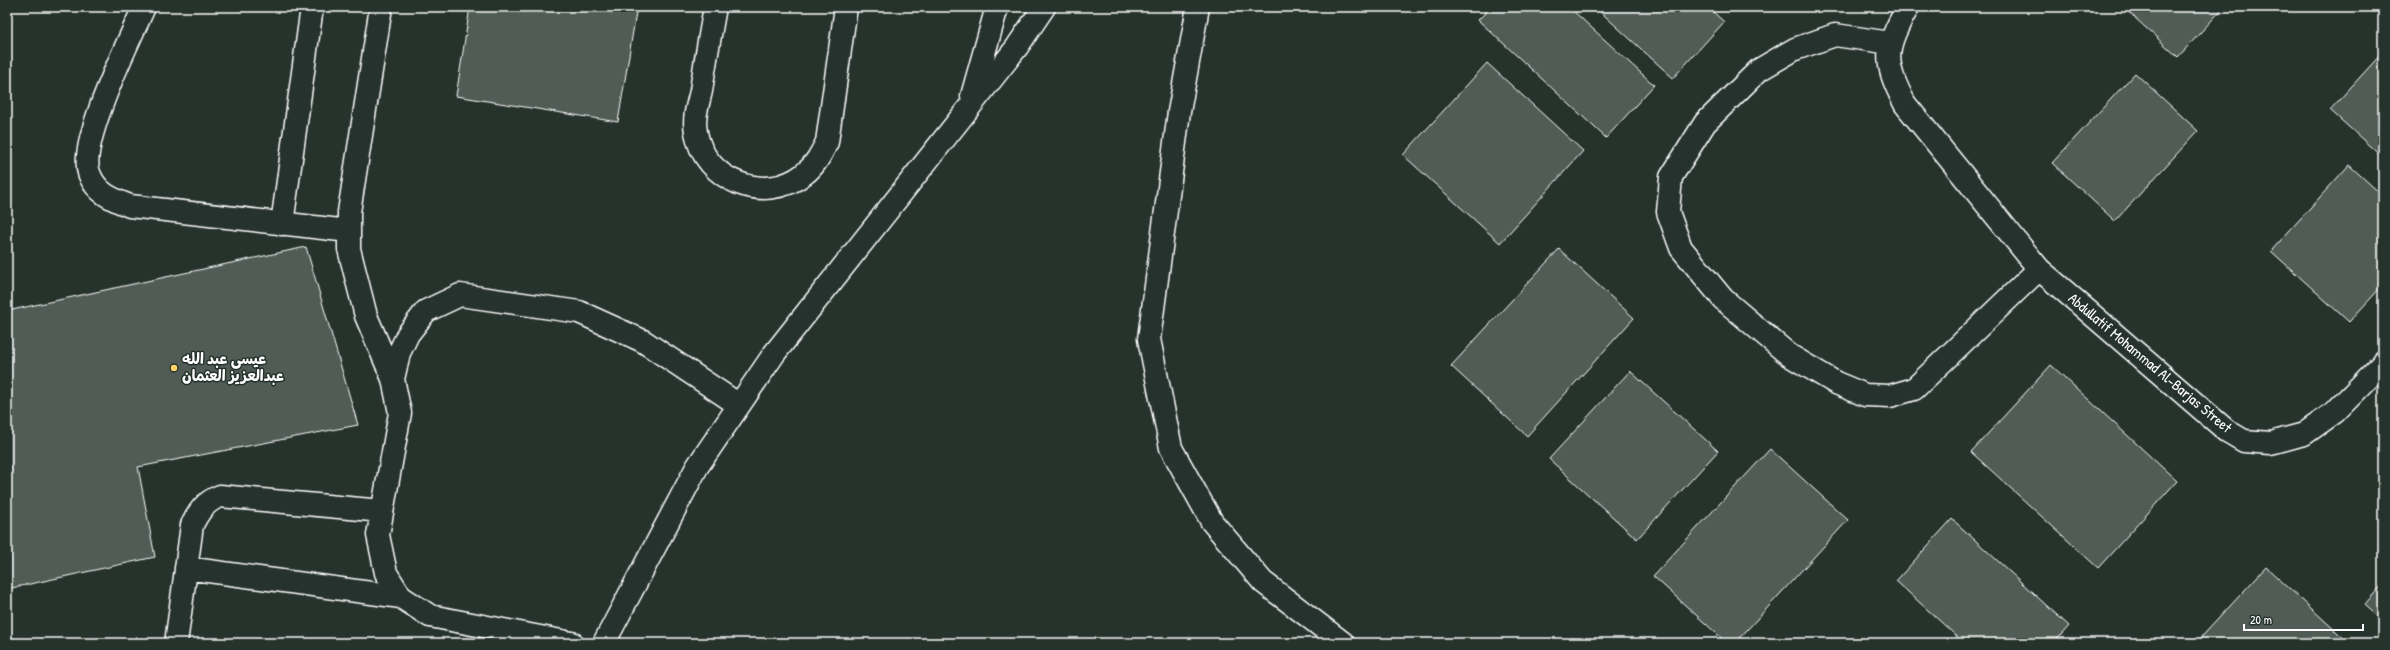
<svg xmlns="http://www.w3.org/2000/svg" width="2390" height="650" viewBox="0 0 2390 650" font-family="'Patrick Hand','Playpen Sans Arabic',sans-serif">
  <rect width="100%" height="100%" fill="#26332d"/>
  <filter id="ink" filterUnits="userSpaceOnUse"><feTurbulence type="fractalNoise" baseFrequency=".025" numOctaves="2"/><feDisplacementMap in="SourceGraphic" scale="8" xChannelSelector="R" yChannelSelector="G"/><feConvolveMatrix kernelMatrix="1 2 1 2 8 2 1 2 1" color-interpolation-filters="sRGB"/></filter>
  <g filter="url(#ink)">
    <path fill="#515c57" stroke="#fff" d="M 470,7 L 637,7 L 618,122 L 456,96 Z
      M 1491,7 L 1569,7 L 1654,85 L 1606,138 L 1478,20 Z
      M 1595,7 L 1708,7 L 1724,22 L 1673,78 Z
      M 2123,7 L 2224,7 L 2178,57 Z
      M 2383,52 L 2383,158 L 2330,110 Z
      M 1487,63 L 1583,151 L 1500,243 L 1403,155 Z
      M 2135,73 L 2198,131 L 2115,221 L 2052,163 Z
      M 2349,165 L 2383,196 L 2383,285 L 2349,322 L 2271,251 Z
      M 306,247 L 358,425 L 138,467 L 155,557 L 7,589 L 7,311 Z
      M 1559,249 L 1634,318 L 1527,436 L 1451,366 Z
      M 2051,365 L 2177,481 L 2098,568 L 1971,452 Z
      M 1630,371 L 1718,451 L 1637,539 L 1549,459 Z
      M 1770,449 L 1848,520 L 1735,643 L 1727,643 L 1653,576 Z
      M 1952,519 L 2069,626 L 2054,643 L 1964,643 L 1896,581 Z
      M 2266,567 L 2349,643 L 2196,643 Z
      M 2383,584 L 2383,622 L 2364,605 Z"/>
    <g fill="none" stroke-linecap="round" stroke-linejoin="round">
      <g stroke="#fff" stroke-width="25">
        <path id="minor" d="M 144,7 C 130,39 78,142 89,173 C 96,193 112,199 130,206 L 349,231
          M 381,7 L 349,212 L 349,249 L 366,316 L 393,379 L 400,413 L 378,535 L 386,573 L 401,597 L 430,616 L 572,643
          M 715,7 C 710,35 705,63 701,91 C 698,105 693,117 696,132 C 704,181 765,205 804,174 C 815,166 821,154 827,142 L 846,7
          M 1198,7 L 1179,112 L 1149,339 L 1171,448 L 1212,522 L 1263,582 L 1343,643
          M 1908,7 C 1884,49 1883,61 1905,104 L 2039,269 L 2227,431 L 2244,441 L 2271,443 L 2304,434 L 2335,412 L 2383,363
          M 1891,43 L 1835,35 L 1795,49 L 1759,70 L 1705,123 L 1671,177 L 1668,212 L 1681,248 L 1723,299 L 1789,355 L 1836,383 L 1865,395 L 1890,396 L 1914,389 L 2039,269
          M 972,96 L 997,7
          M 282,224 L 312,7
          M 393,379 L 399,353 L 408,334 L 426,311 L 460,295 L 579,312 L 643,341 L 739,405
          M 186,568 L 401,597
          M 176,643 L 192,525 C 199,511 205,502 220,496 L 382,511
          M 604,643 L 697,467 L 774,354 L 1017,47 L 1044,7"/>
      </g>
      <use href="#minor" stroke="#26332d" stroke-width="22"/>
    </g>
  </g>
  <circle fill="#ffd166" stroke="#26332d" stroke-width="1.5" cx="174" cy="368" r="4"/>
  <g text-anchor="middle" stroke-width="3" stroke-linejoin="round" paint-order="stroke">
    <g font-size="15" font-weight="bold" fill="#fff" stroke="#26332d" text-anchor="start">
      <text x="182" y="364">عيسى عبد الله<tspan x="182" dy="17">عبدالعزيز العثمان</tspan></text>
    </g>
    <g font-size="15" fill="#fff" stroke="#26332d">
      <text transform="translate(2150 363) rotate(40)" y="5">Abdullatif Mohammad Al-Barjas Street</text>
    </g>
  </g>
  <rect width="2390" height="650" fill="none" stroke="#26332d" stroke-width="24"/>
  <rect x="12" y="12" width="2366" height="626" fill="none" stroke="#fff" stroke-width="1.5" filter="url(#ink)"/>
  <path d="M2244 624v6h119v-6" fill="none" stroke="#ffffff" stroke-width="2"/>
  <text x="2250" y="624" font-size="12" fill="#ffffff" stroke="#26332d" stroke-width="3" paint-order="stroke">20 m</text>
</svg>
